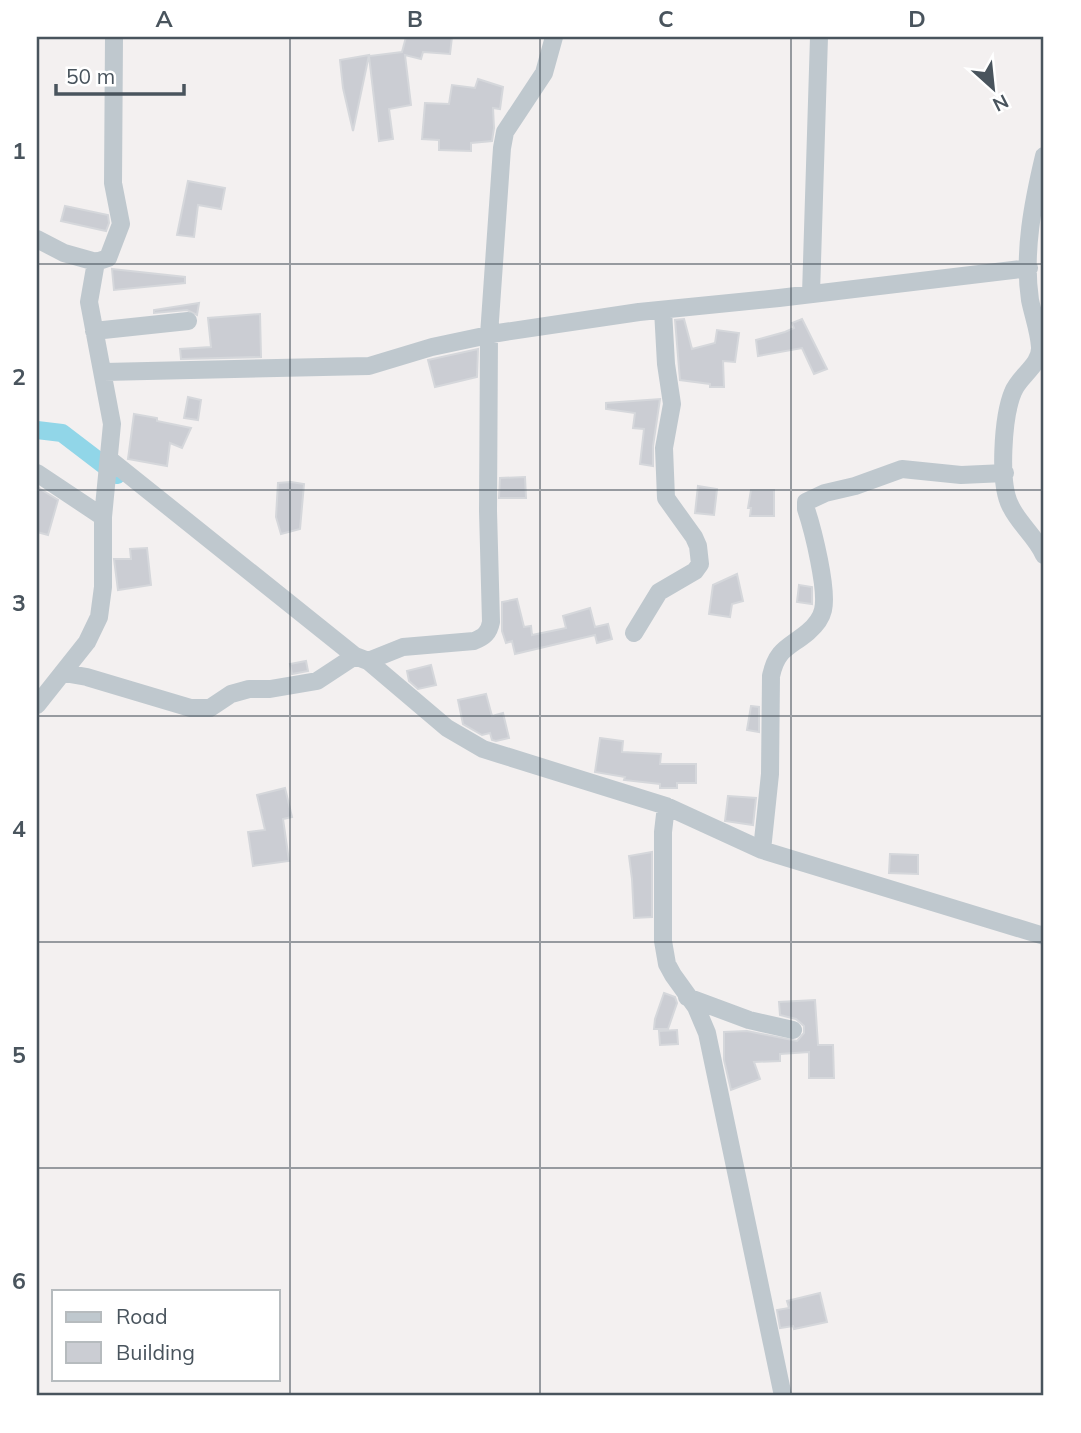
<svg xmlns="http://www.w3.org/2000/svg" width="1081" height="1433" viewBox="0 0 1081 1433" font-family="Mulish,sans-serif">
  <rect width="100%" height="100%" fill="#f3f0f0"/>
  <g fill="none" stroke-linecap="round" stroke-linejoin="round">
    <path stroke="#91d6e8" stroke-width="18" d="M 37,430 L 62,433 L 117,475"/>
  </g>
  <path fill="#cbcdd3" stroke="#d5d7db" stroke-width="2" d="M 406,37 L 452,37 L 450,54 L 423,52 L 421,59 L 405,55 L 411,105 L 389,109 L 393,139 L 379,141 L 369,56 L 402,52 Z
    M 369,55 L 353,131 L 343,88 L 340,60 Z
    M 478,79 L 503,87 L 500,109 L 493,108 L 494,128 L 492,141 L 471,143 L 471,151 L 439,150 L 439,140 L 422,139 L 425,103 L 449,104 L 452,85 L 475,88 Z
    M 188,181 L 225,188 L 221,209 L 198,205 L 194,237 L 177,235 Z
    M 65,206 L 108,215 L 109,223 L 106,231 L 61,221 Z
    M 112,269 L 185,277 L 185,283 L 114,290 Z
    M 199,303 L 197,315 L 187,310 L 154,313 L 154,310 Z
    M 260,314 L 261,357 L 181,359 L 180,349 L 211,347 L 208,318 Z
    M 684,319 L 692,349 L 715,343 L 717,330 L 739,333 L 735,362 L 723,361 L 724,387 L 710,387 L 710,384 L 680,380 L 675,320 Z
    M 802,319 L 827,369 L 814,374 L 802,348 L 758,356 L 756,340 L 785,332 L 794,328 L 792,323 Z
    M 478,349 L 477,377 L 435,387 L 428,360 Z
    M 188,397 L 201,400 L 198,420 L 184,418 Z
    M 660,399 L 653,446 L 653,466 L 640,464 L 644,429 L 633,428 L 635,413 L 606,409 L 606,403 Z
    M 134,414 L 157,418 L 157,421 L 191,428 L 182,448 L 170,443 L 167,466 L 128,459 Z
    M 525,477 L 526,498 L 499,498 L 500,478 Z
    M 291,482 L 304,484 L 300,529 L 281,534 L 276,517 L 278,483 Z
    M 698,486 L 717,489 L 714,515 L 695,513 Z
    M 37,487 L 58,500 L 48,535 L 37,532 Z
    M 751,490 L 774,490 L 774,516 L 750,516 L 751,508 L 748,508 Z
    M 147,548 L 151,585 L 118,590 L 114,559 L 131,559 L 130,549 Z
    M 737,574 L 743,601 L 732,604 L 730,617 L 709,614 L 713,585 Z
    M 799,585 L 812,587 L 812,604 L 797,602 Z
    M 517,599 L 524,627 L 531,626 L 532,635 L 566,628 L 563,616 L 590,608 L 595,627 L 608,624 L 612,639 L 597,643 L 595,635 L 515,654 L 512,641 L 506,643 L 502,631 L 502,602 Z
    M 306,661 L 308,671 L 292,674 L 290,664 Z
    M 431,665 L 436,685 L 418,689 L 409,681 L 407,671 Z
    M 486,694 L 492,716 L 503,713 L 509,738 L 496,741 L 492,740 L 490,733 L 482,735 L 463,724 L 458,700 Z
    M 751,706 L 759,707 L 759,732 L 747,730 Z
    M 600,738 L 623,741 L 622,752 L 661,754 L 660,764 L 696,764 L 696,783 L 677,783 L 677,788 L 660,788 L 660,784 L 624,780 L 625,777 L 595,772 Z
    M 285,788 L 292,817 L 283,819 L 289,861 L 253,866 L 248,832 L 265,830 L 257,795 Z
    M 728,796 L 756,798 L 753,825 L 725,821 Z
    M 652,852 L 652,917 L 634,918 L 632,879 L 629,856 Z
    M 890,854 L 918,855 L 918,874 L 889,873 Z
    M 664,993 L 675,997 L 677,1003 L 668,1029 L 654,1029 L 655,1019 Z
    M 815,1000 L 818,1045 L 833,1045 L 834,1078 L 809,1078 L 809,1052 L 780,1054 L 780,1061 L 754,1062 L 760,1079 L 731,1090 L 724,1060 L 724,1032 L 747,1031 L 797,1041 L 804,1033 L 804,1026 L 796,1019 L 780,1015 L 779,1002 Z
    M 677,1030 L 678,1044 L 660,1045 L 659,1031 Z
    M 820,1293 L 827,1322 L 794,1329 L 793,1326 L 780,1328 L 777,1310 L 789,1308 L 787,1301 Z"/>
  <g fill="none" stroke-linecap="round" stroke-linejoin="round">
    <path stroke="#bfc8ce" stroke-width="18" d="M 1044,156 C 1033,202 1023,253 1030,300 C 1033,315 1039,331 1040,347 C 1041,365 1019,376 1013,392 C 1003,416 998,484 1011,507 C 1020,525 1036,537 1044,555
      M 37,239 L 64,253 L 96,262
      M 811,294 L 819,37
      M 94,331 L 188,321
      M 104,372 L 369,366 L 432,347 L 498,333 L 639,312 L 779,298 L 1029,268
      M 109,459 L 355,656 L 368,661 L 447,728 L 483,749 L 666,806 L 762,850 L 1044,936
      M 37,473 L 103,517
      M 634,633 L 659,592 L 695,571 L 700,564 L 698,546 L 694,537 L 666,498 L 664,448 L 672,404 L 666,364 L 663,310
      M 368,661 L 403,647 L 474,641 C 484,637 489,633 491,622 L 488,511 L 489,335 L 502,148 L 505,132 L 544,73 L 554,37
      M 64,673 L 87,677 L 191,708 L 210,708 L 231,694 L 249,689 L 270,689 L 317,681 L 355,656
      M 37,705 L 87,642 L 99,617 L 103,587 L 103,517 L 112,424 L 89,302 L 96,262 L 108,258 L 121,224 L 113,183 L 114,37
      M 666,806 L 663,832 L 663,941 L 667,964 L 673,975 L 696,1007 L 707,1033 L 783,1396
      M 762,850 L 770,774 L 771,676 C 777,648 789,648 808,632 C 815,626 821,619 823,610 C 828,590 813,530 806,509 L 806,502 L 825,493 L 855,486 L 902,469 L 961,475 L 1005,473
      M 687,997 L 749,1020 L 793,1030"/>
  </g>
  <path fill="none" stroke="#49545d" stroke-width="2" stroke-opacity="0.55" d="M 290,37 L 290,1396M 540,37 L 540,1396M 791,37 L 791,1396M 37,264 L 1044,264M 37,490 L 1044,490M 37,716 L 1044,716M 37,942 L 1044,942M 37,1168 L 1044,1168"/>
  <rect width="1081" height="1433" fill="none" stroke="#ffffff" stroke-width="77"/>
  <rect x="52" y="1290" width="228" height="91" fill="#ffffff" stroke="#b6bbbe" stroke-width="2"/>
  <rect x="66" y="1312" width="35" height="10" fill="#bfc8ce" stroke="#b6bbbe" stroke-width="2"/>
  <text x="116" y="1324" font-size="21" fill="#49545d">Road</text>
  <rect x="66" y="1342" width="35" height="21" fill="#cbcdd3" stroke="#b6bbbe" stroke-width="2"/>
  <text x="116" y="1360" font-size="21" fill="#49545d">Building</text>
  <g transform="translate(993 88) rotate(153)" stroke="#ffffff" stroke-width="5" paint-order="stroke">
  <path d="M0-5L12 26L0 18L-12 26Z" fill="#49545d"/>
  <text y="-10" font-size="19" font-weight="bold" text-anchor="middle" fill="#49545d">N</text>
  </g>
  <path d="M56 84v10h128v-10" fill="none" stroke="#49545d" stroke-width="3.5"/>
  <text x="66" y="84" font-size="21" fill="#49545d" stroke="#ffffff" stroke-width="5" paint-order="stroke">50 m</text>
  <rect x="38" y="38" width="1004" height="1356" fill="none" stroke="#49545d" stroke-width="2.5"/>
  <g font-size="23" text-anchor="middle" font-weight="bold" fill="#49545d">
    <text x="164" y="27">A</text>
    <text x="415" y="27">B</text>
    <text x="666" y="27">C</text>
    <text x="917" y="27">D</text>
    <text x="19" y="159">1</text>
    <text x="19" y="385">2</text>
    <text x="19" y="611">3</text>
    <text x="19" y="837">4</text>
    <text x="19" y="1063">5</text>
    <text x="19" y="1289">6</text>
  </g>
</svg>
